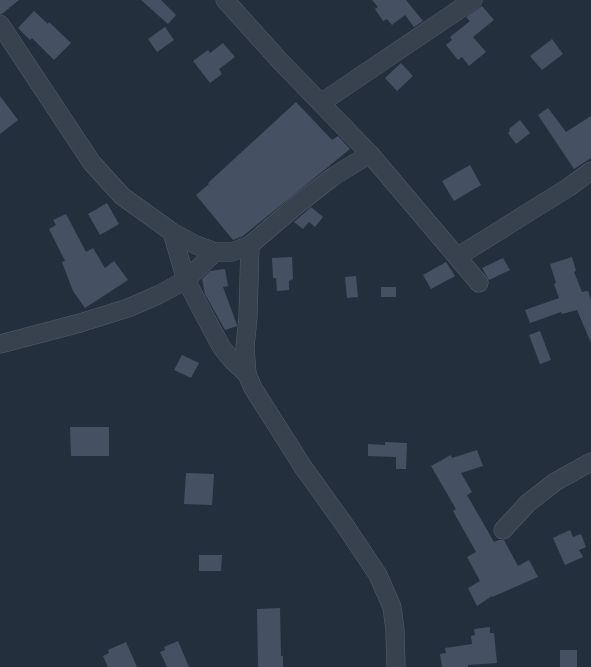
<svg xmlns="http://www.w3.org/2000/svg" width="591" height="667" viewBox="0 0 591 667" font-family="'Space Grotesk',sans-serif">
  <rect width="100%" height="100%" fill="#242f3e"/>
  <path fill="#455162" d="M 0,0 L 19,0 L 2,14 L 0,14 Z
    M 141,0 L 161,0 L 176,15 L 168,24 Z
    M 372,0 L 406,0 L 423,21 L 414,27 L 405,15 L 392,25 L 387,19 L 383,21 L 375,9 L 378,7 Z
    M 482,6 L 494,20 L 473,37 L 486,52 L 469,66 L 462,57 L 458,60 L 446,45 L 452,40 L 450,37 L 470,21 L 466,17 Z
    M 34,11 L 48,24 L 49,22 L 71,43 L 54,60 L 32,38 L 30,40 L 18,28 Z
    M 165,27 L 174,40 L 157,52 L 148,39 Z
    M 552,39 L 563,54 L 542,70 L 530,56 Z
    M 223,43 L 235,57 L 219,69 L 222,74 L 210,83 L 193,61 L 208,50 L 210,53 Z
    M 401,63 L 413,76 L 397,91 L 385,78 Z
    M 0,96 L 18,120 L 0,134 Z
    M 296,102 L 332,140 L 338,136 L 350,149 L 243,236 L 233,240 L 196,195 L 209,184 L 208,183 Z
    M 548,108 L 566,132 L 591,116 L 591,158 L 574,169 L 538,115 Z
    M 520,120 L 530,133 L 516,144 L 508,133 L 510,131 L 509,129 Z
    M 470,165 L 481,185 L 454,201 L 442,181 Z
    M 107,203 L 119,224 L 100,235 L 88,214 Z
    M 311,207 L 323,217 L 315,227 L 309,222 L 303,229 L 294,222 Z
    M 66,214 L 86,252 L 93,248 L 105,268 L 114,261 L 128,280 L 85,308 L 73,291 L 62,262 L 65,261 L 49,229 L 56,225 L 53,220 Z
    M 292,257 L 293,279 L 289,281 L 289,290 L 277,291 L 276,278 L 273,278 L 272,258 Z
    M 572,257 L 576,271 L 574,272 L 582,292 L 588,291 L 591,300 L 591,343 L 577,310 L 562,314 L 561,312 L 530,323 L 525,310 L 559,298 L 554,284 L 556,283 L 550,264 Z
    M 503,258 L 510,270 L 489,280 L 482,268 Z
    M 446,262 L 455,276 L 431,289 L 423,275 Z
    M 225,269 L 228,286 L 223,287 L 237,325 L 237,326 L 225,330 L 205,294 L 202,279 L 210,271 Z
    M 356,276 L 358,297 L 347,298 L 345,277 Z
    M 381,287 L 396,287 L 396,297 L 381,297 Z
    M 540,331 L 551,360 L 540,364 L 529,335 Z
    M 182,355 L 199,363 L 191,378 L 174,370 Z
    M 70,427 L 109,427 L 109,456 L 71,456 Z
    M 385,442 L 407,443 L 406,469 L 396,469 L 396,457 L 368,456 L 368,444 L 385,445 Z
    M 477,450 L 483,466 L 461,473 L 472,492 L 467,495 L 494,542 L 499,540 L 504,540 L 518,566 L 529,560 L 538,577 L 492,597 L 492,596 L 477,606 L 468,588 L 480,581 L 467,557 L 476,552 L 453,511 L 456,509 L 431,466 L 451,455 L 452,458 Z
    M 186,473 L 214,474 L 212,505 L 184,504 Z
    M 570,530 L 573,537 L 581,534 L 586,547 L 579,550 L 583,557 L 565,565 L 553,538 Z
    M 199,555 L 222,555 L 221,571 L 199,571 Z
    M 280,608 L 281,656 L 283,656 L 283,667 L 258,667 L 257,609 Z
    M 490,627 L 490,633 L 494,633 L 497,663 L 468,665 L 468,667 L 442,667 L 440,654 L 446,653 L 445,648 L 472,644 L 471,636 L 475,635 L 474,629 Z
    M 178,641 L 189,667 L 167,667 L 160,652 L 165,650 L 164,647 Z
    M 126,642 L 137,667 L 108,667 L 103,656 L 109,653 L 108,650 Z
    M 560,650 L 577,650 L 577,667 L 560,667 Z"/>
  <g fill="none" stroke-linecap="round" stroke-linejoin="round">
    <g stroke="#565f6c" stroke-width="19">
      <path id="minor" d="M 225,0 L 280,61 L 370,154 L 479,283
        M 0,24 L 92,163 L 122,196 L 172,232 L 196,245 L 215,252 L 232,252 L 250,245 L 298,204 L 334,176 L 370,154
        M 321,103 L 473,0
        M 172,232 L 186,280 L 200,307 L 222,348 L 232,360 L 247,374
        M 250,245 L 248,317 L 245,347 L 247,374 L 253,388 L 303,467 L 344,524 L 378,575 L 392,607 L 395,630 L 396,667
        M 457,257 L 569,187 L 591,171
        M 0,344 L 80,323 L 128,308 L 158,295 L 186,280 L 215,252
        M 503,530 L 528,503 L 555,482 L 591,462"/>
    </g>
    <use href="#minor" stroke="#38414e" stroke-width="18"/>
  </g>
</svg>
